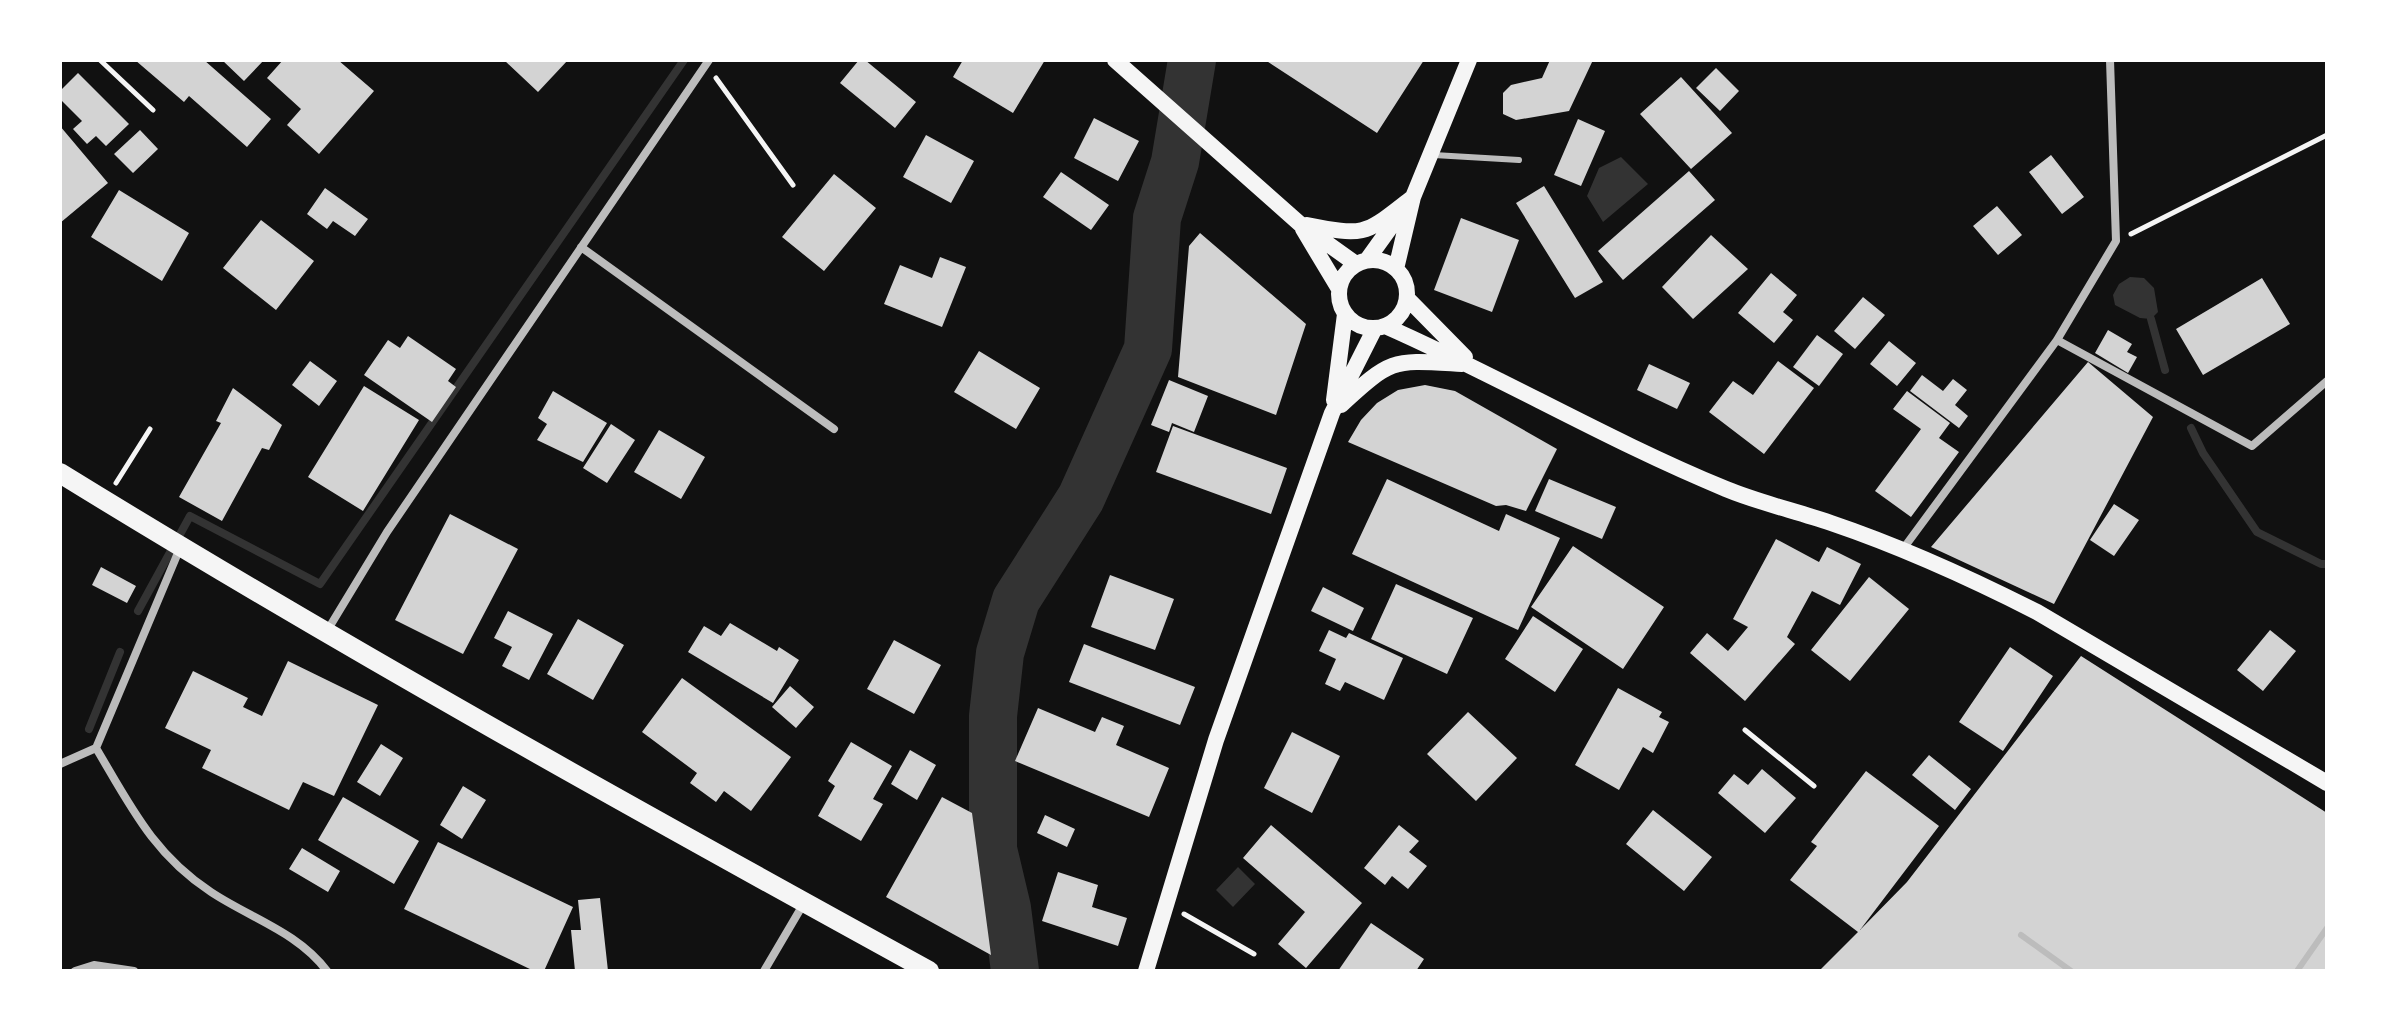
<svg xmlns="http://www.w3.org/2000/svg" width="2387" height="1031" viewBox="0 0 2387 1031" font-family="Quicksand,sans-serif">
  <rect width="100%" height="100%" fill="#111"/>
  <path fill="#333" d="M 1621,157 L 1648,184 L 1603,222 L 1587,196 L 1599,168 Z
    M 2130,277 L 2144,278 L 2154,288 L 2158,312 L 2151,319 L 2140,318 L 2115,305 L 2113,295 L 2119,284 Z
    M 1238,867 L 1255,884 L 1233,907 L 1216,890 Z"/>
  <g fill="none" stroke-linecap="round" stroke-linejoin="round">
    <path stroke="#333" stroke-width="8" d="M 2151,319 L 2165,370
      M 2191,428 L 2203,453 L 2257,532 L 2321,564 L 2327,564
      M 138,611 L 190,516 L 320,584 L 684,60
      M 89,729 L 120,652"/>
    <path stroke="#333" stroke-width="48" d="M 1015,971 L 1007,908 L 993,849 L 993,716 L 1000,653 L 1016,600 L 1081,498 L 1148,349 L 1157,218 L 1175,162 L 1192,60"/>
  </g>
  <path fill="#d3d3d3" d="M 135,60 L 204,60 L 271,119 L 247,147 L 189,96 L 184,102 Z
    M 222,60 L 264,60 L 244,81 Z
    M 283,60 L 338,60 L 374,91 L 319,154 L 287,125 L 301,109 L 267,78 Z
    M 504,60 L 568,60 L 538,92 Z
    M 859,60 L 865,60 L 916,102 L 895,128 L 840,83 Z
    M 963,60 L 1045,60 L 1013,113 L 953,77 Z
    M 1265,60 L 1424,60 L 1377,133 Z
    M 1550,60 L 1593,60 L 1569,111 L 1516,120 L 1503,114 L 1503,93 L 1511,85 L 1542,78 Z
    M 1716,68 L 1739,91 L 1720,111 L 1696,88 Z
    M 78,73 L 129,124 L 106,146 L 96,136 L 87,144 L 73,129 L 82,121 L 60,99 L 60,91 Z
    M 1681,77 L 1732,133 L 1691,169 L 1640,114 Z
    M 1094,118 L 1139,141 L 1118,181 L 1074,158 Z
    M 1578,119 L 1605,131 L 1581,186 L 1554,175 Z
    M 60,126 L 108,183 L 60,223 Z
    M 140,130 L 158,149 L 133,173 L 114,154 Z
    M 926,135 L 974,161 L 951,203 L 903,177 Z
    M 2051,155 L 2084,197 L 2062,214 L 2029,172 Z
    M 1689,171 L 1715,200 L 1623,280 L 1598,251 Z
    M 1061,172 L 1109,205 L 1091,230 L 1043,197 Z
    M 834,174 L 876,208 L 824,271 L 782,237 Z
    M 1544,186 L 1603,282 L 1575,298 L 1516,203 Z
    M 325,188 L 368,219 L 355,236 L 333,221 L 327,229 L 307,214 Z
    M 119,190 L 189,233 L 162,281 L 91,237 Z
    M 1997,206 L 2022,235 L 1998,255 L 1973,226 Z
    M 1461,218 L 1519,240 L 1492,312 L 1434,290 Z
    M 261,220 L 314,261 L 276,310 L 223,268 Z
    M 1200,233 L 1306,324 L 1276,415 L 1178,377 L 1189,246 Z
    M 1711,235 L 1748,269 L 1693,319 L 1662,287 Z
    M 940,257 L 966,267 L 942,327 L 884,304 L 900,265 L 932,278 Z
    M 1771,273 L 1797,295 L 1783,312 L 1793,320 L 1774,343 L 1738,313 Z
    M 2262,278 L 2290,324 L 2203,375 L 2176,329 Z
    M 1863,297 L 1885,315 L 1855,349 L 1834,331 Z
    M 2108,330 L 2132,344 L 2127,352 L 2137,357 L 2128,373 L 2095,353 Z
    M 1817,335 L 1843,354 L 1819,386 L 1793,367 Z
    M 408,336 L 456,369 L 448,381 L 456,387 L 432,422 L 364,375 L 388,340 L 400,348 Z
    M 1889,341 L 1916,363 L 1897,386 L 1870,364 Z
    M 979,351 L 1040,388 L 1016,429 L 954,392 Z
    M 310,361 L 337,381 L 319,406 L 292,385 Z
    M 1778,361 L 1814,388 L 1764,454 L 1709,412 L 1733,381 L 1753,395 Z
    M 2088,362 L 2153,417 L 2054,604 L 1931,547 Z
    M 1649,364 L 1690,383 L 1677,409 L 1637,390 Z
    M 1922,375 L 1943,391 L 1953,379 L 1967,390 L 1955,405 L 1968,416 L 1959,428 L 1910,391 Z
    M 1169,380 L 1208,396 L 1194,432 L 1172,423 L 1169,432 L 1151,425 Z
    M 1425,385 L 1455,391 L 1557,449 L 1526,511 L 1506,505 L 1496,506 L 1348,442 L 1361,420 L 1377,403 L 1398,390 Z
    M 364,386 L 419,420 L 363,511 L 308,477 Z
    M 233,388 L 282,425 L 269,450 L 262,448 L 222,521 L 179,497 L 221,423 L 216,421 Z
    M 553,391 L 607,423 L 583,462 L 537,440 L 547,424 L 538,418 Z
    M 1907,391 L 1950,423 L 1939,438 L 1959,452 L 1911,517 L 1875,491 L 1921,429 L 1893,409 Z
    M 611,424 L 635,440 L 607,483 L 583,468 Z
    M 1173,426 L 1287,468 L 1271,514 L 1156,472 Z
    M 659,430 L 705,457 L 681,499 L 634,472 Z
    M 1387,479 L 1499,531 L 1506,514 L 1560,538 L 1518,630 L 1352,554 Z
    M 1549,479 L 1616,507 L 1602,539 L 1535,511 Z
    M 2114,504 L 2139,520 L 2114,556 L 2090,540 Z
    M 450,514 L 518,549 L 463,654 L 395,620 Z
    M 1776,539 L 1819,562 L 1827,547 L 1861,564 L 1840,605 L 1812,591 L 1787,637 L 1795,644 L 1745,701 L 1690,653 L 1707,633 L 1728,651 L 1748,627 L 1733,619 Z
    M 1573,546 L 1664,607 L 1623,669 L 1531,607 Z
    M 101,567 L 136,586 L 127,603 L 92,585 Z
    M 1110,575 L 1174,599 L 1155,650 L 1091,627 Z
    M 1869,577 L 1909,609 L 1850,681 L 1811,650 Z
    M 1396,584 L 1473,618 L 1447,674 L 1371,639 Z
    M 1323,587 L 1364,608 L 1353,631 L 1311,611 Z
    M 508,611 L 553,634 L 529,680 L 502,666 L 512,647 L 494,638 Z
    M 1533,616 L 1583,649 L 1555,692 L 1505,659 Z
    M 578,619 L 624,645 L 593,700 L 547,674 Z
    M 730,623 L 777,651 L 779,647 L 799,660 L 773,703 L 688,652 L 704,626 L 721,636 Z
    M 1329,630 L 1346,638 L 1349,633 L 1403,658 L 1384,700 L 1345,682 L 1340,691 L 1325,684 L 1336,659 L 1319,651 Z
    M 2270,630 L 2296,651 L 2263,691 L 2237,670 Z
    M 894,640 L 941,665 L 914,714 L 867,689 Z
    M 1084,644 L 1195,687 L 1180,725 L 1069,682 Z
    M 2010,647 L 2053,676 L 2003,751 L 1959,722 Z
    M 2081,656 L 2327,813 L 2327,971 L 1819,971 L 1858,932 L 1790,880 L 1817,846 L 1811,842 L 1866,771 L 1939,826 L 1860,930 L 1907,882 Z
    M 288,661 L 378,705 L 334,796 L 303,782 L 289,810 L 202,768 L 211,750 L 165,728 L 193,671 L 248,698 L 243,707 L 262,716 Z
    M 682,678 L 791,757 L 751,811 L 724,791 L 716,802 L 690,783 L 697,773 L 642,732 Z
    M 790,686 L 814,707 L 796,728 L 772,707 Z
    M 1618,688 L 1662,712 L 1659,717 L 1669,722 L 1653,753 L 1643,747 L 1619,790 L 1575,765 Z
    M 1038,708 L 1095,732 L 1102,717 L 1124,726 L 1116,745 L 1169,768 L 1149,817 L 1015,761 Z
    M 1468,712 L 1517,758 L 1476,801 L 1427,754 Z
    M 1292,732 L 1340,756 L 1312,813 L 1264,788 Z
    M 851,742 L 892,766 L 873,799 L 883,804 L 861,841 L 818,816 L 835,786 L 828,781 Z
    M 381,744 L 403,758 L 380,796 L 357,782 Z
    M 910,750 L 936,765 L 917,800 L 891,784 Z
    M 1929,755 L 1971,789 L 1955,810 L 1912,775 Z
    M 1762,769 L 1796,798 L 1765,833 L 1718,793 L 1734,774 L 1748,785 Z
    M 463,786 L 486,800 L 462,839 L 440,825 Z
    M 343,797 L 419,841 L 394,884 L 318,840 Z
    M 942,797 L 972,813 L 991,955 L 886,897 Z
    M 1653,810 L 1712,857 L 1684,891 L 1626,844 Z
    M 1045,815 L 1075,829 L 1067,847 L 1037,833 Z
    M 1271,825 L 1362,903 L 1306,968 L 1278,944 L 1305,912 L 1243,858 Z
    M 1399,825 L 1419,841 L 1409,852 L 1427,866 L 1408,889 L 1392,876 L 1385,885 L 1364,868 Z
    M 438,842 L 573,907 L 544,971 L 534,971 L 404,909 Z
    M 302,848 L 340,871 L 328,892 L 289,869 Z
    M 1058,872 L 1098,885 L 1092,907 L 1127,918 L 1118,946 L 1042,921 Z
    M 600,898 L 608,971 L 575,971 L 571,930 L 581,930 L 578,900 Z
    M 1371,923 L 1424,959 L 1416,971 L 1338,971 Z"/>
  <g fill="none" stroke-linecap="round" stroke-linejoin="round">
    <path stroke="#f5f5f5" stroke-width="5" d="M 100,60 L 153,110
      M 716,78 L 793,185
      M 2131,234 L 2327,135
      M 116,483 L 150,429
      M 1745,730 L 1814,786
      M 1184,914 L 1254,954"/>
    <path stroke="#bcbcbc" stroke-width="6" d="M 1434,155 L 1519,160
      M 2021,935 L 2071,971
      M 2297,971 L 2327,928"/>
    <path stroke="#bcbcbc" stroke-width="8" d="M 581,247 L 834,429
      M 2057,340 L 2252,446 L 2327,381
      M 1903,549 L 2057,340 L 2116,241 L 2110,60
      M 327,631 L 387,532 L 709,60
      M 96,748 C 130,805 153,854 211,892 C 250,918 298,932 327,971
      M 60,764 L 96,748 L 180,548
      M 75,971 L 94,965 L 134,971
      M 764,971 L 804,903"/>
    <path stroke="#f5f5f5" stroke-width="16" d="M 1115,60 L 1300,224 L 1356,264
      M 1307,225 C 1368,237 1365,234 1413,197
      M 1303,229 L 1339,289
      M1339 294a34 34 0 1 1 68 0a34 34 0 1 1-68 0Z
      M 1367,260 L 1400,214
      M 1396,269 L 1413,197 L 1469,60
      M 1407,298 L 1465,357
      M 1385,326 C 1501,377 1609,441 1726,489 C 1760,503 1796,511 1831,523 C 1902,547 1970,578 2037,612 L 2327,783
      M 1334,400 L 1345,314
      M 1341,405 C 1393,357 1393,360 1462,364
      M 1146,971 L 1216,740 L 1332,413 L 1375,328"/>
    <path stroke="#f5f5f5" stroke-width="20" d="M 60,473 C 344,648 636,810 929,971"/>
  </g>
  <rect width="2387" height="1031" fill="none" stroke="#ffffff" stroke-width="124"/>
</svg>
